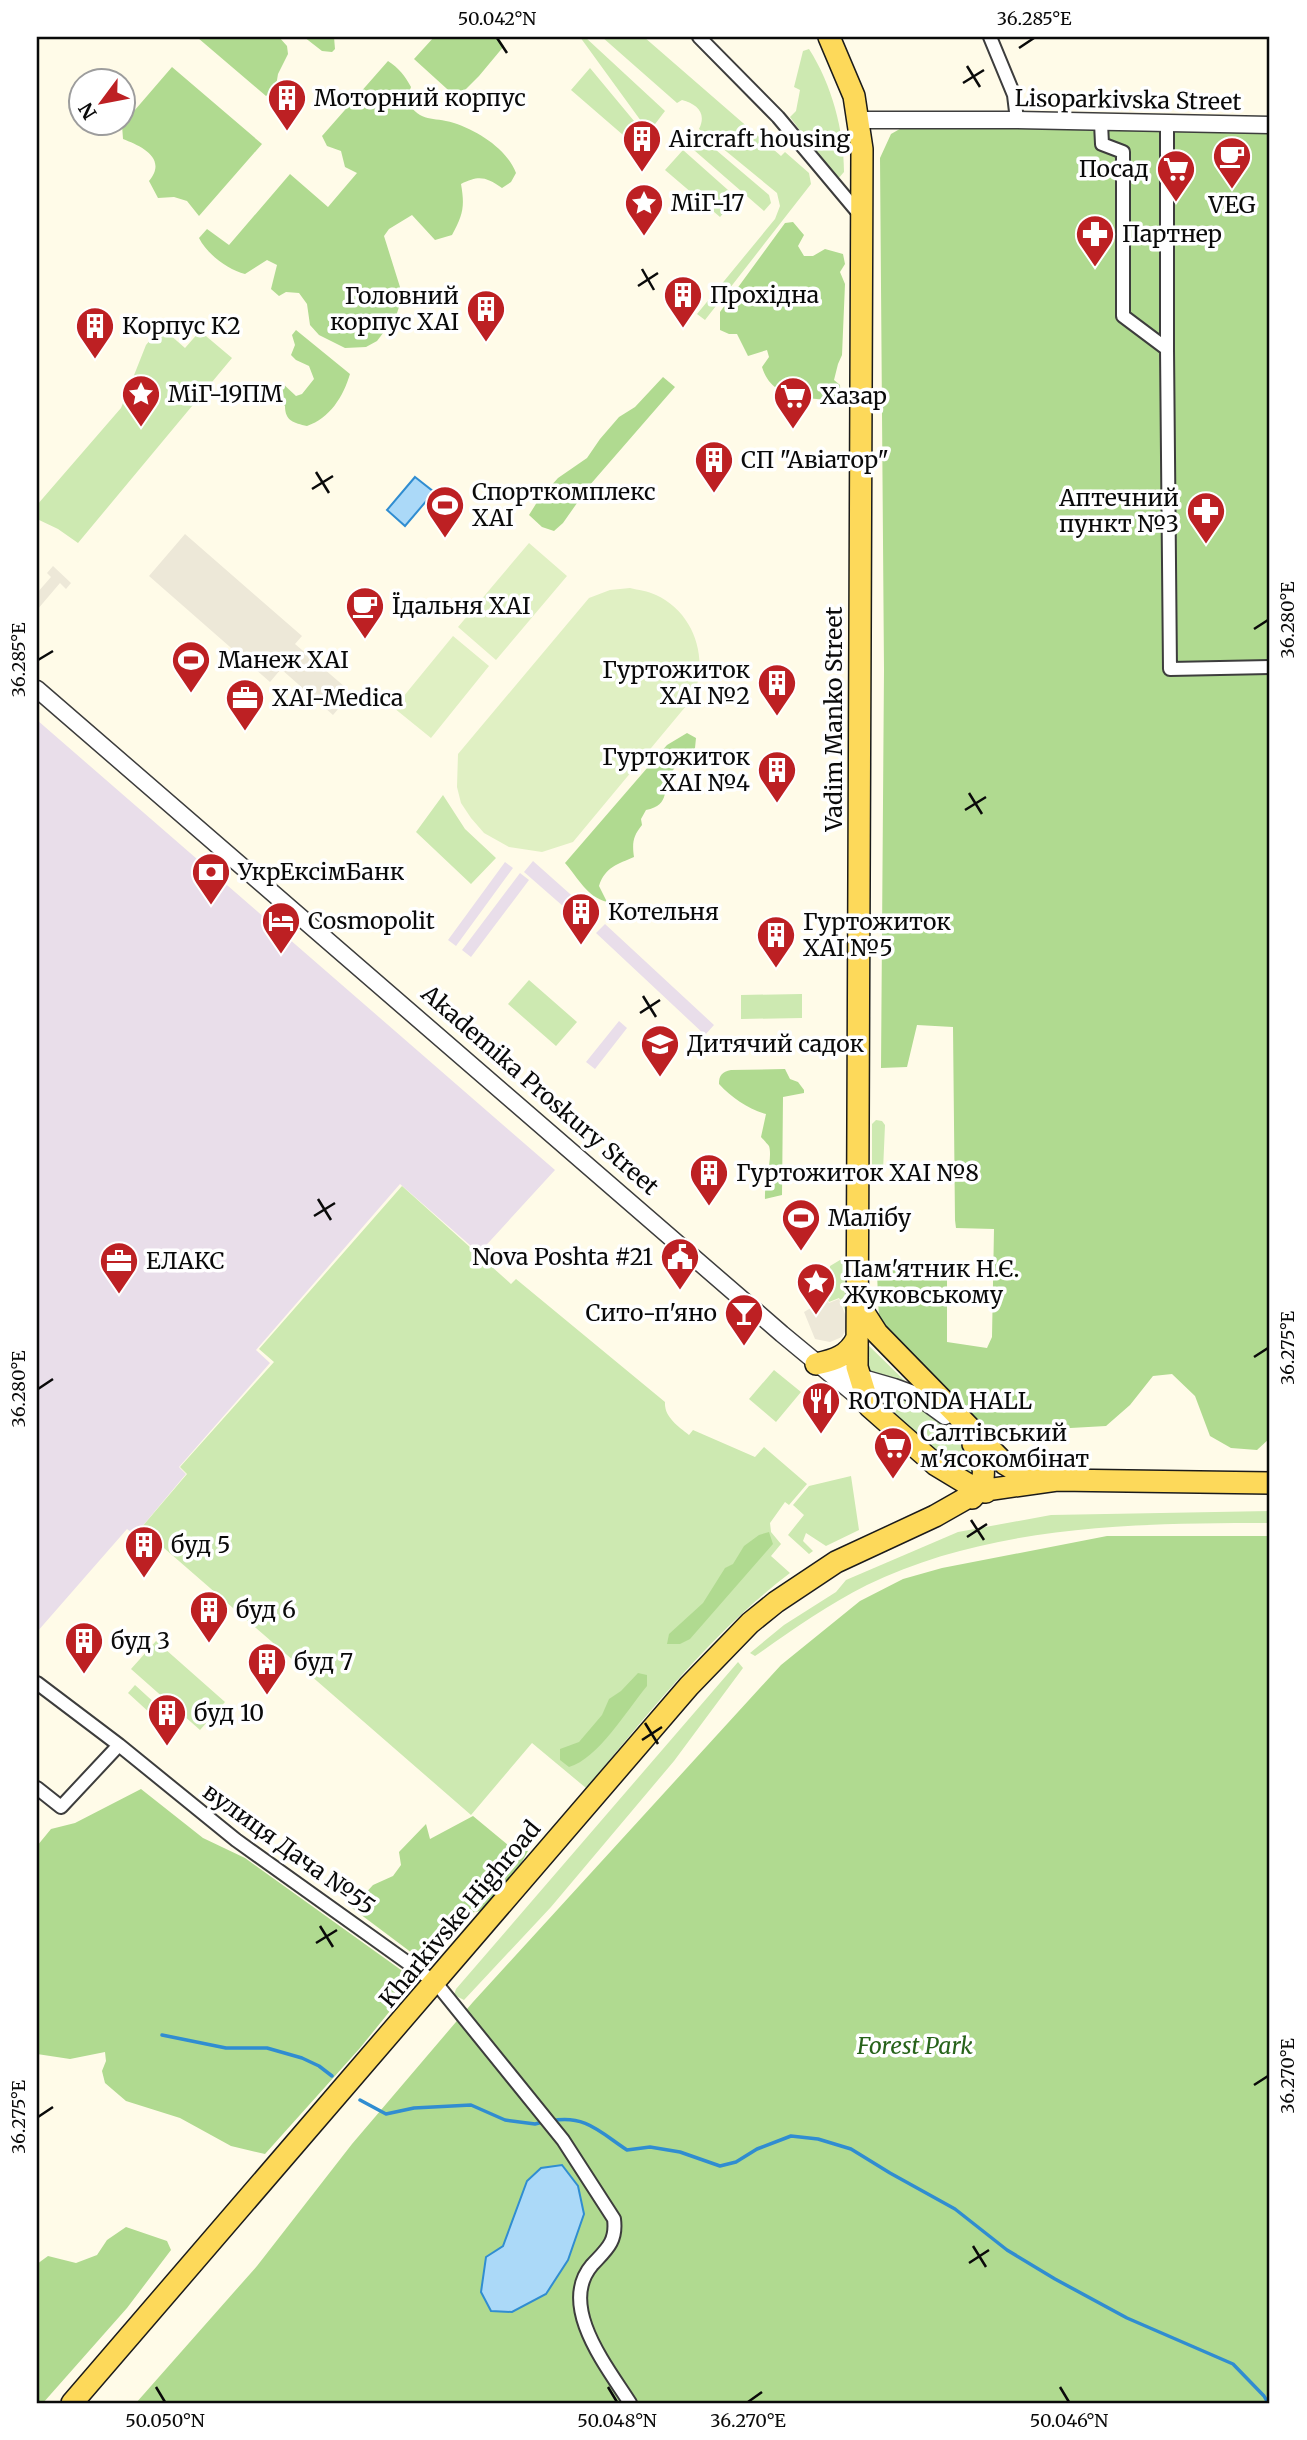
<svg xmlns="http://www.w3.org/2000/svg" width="1307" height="2440" viewBox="0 0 1307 2440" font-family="Merriweather,serif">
  <rect width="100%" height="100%" fill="#fffbe8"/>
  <path fill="#e9deea" d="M 37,720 L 555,1170 L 479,1253 L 400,1184 L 256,1350 L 270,1363 L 179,1467 L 186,1474 L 135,1535 L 127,1529 L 37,1632 Z
    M 533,861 L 597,918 L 588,928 L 524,872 Z
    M 505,862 L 513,868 L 456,946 L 448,940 Z
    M 520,873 L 529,880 L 471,957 L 462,950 Z
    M 605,924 L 714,1025 L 705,1035 L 596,933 Z
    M 619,1021 L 627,1028 L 595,1069 L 586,1062 Z"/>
  <path fill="#cde9b1" d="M 580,37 L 585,37 L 665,111 L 649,132 Z
    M 602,37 L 644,37 L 781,156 L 785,152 L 809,173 L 811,184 L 705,320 L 697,314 L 775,219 L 780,206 L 777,193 L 699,129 C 707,113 697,104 682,100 L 677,103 Z
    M 809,49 C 832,85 844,130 844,172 L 837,180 L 790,117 L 796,111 L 800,90 L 794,87 L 803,51 Z
    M 590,68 L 644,133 L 639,140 L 635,136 L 630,141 L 571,90 Z
    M 696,133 L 769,195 L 771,203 L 764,211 L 687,144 Z
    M 683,150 L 737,198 L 720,217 L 665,170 Z
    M 161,327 L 185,348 L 200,331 L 232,358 L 78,543 L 58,529 L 37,519 L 37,505 L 121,408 L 146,345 Z
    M 443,795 L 465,829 L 496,858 L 471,884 L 416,832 Z
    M 529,980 L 577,1022 L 556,1046 L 508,1004 Z
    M 802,994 L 802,1018 L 741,1019 L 741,995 Z
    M 876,1120 L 882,1121 L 885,1125 L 883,1171 L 879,1174 L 872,1170 L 872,1124 Z
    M 402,1186 L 511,1284 L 516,1279 L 665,1402 C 664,1417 678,1426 689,1435 L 693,1430 L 755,1457 L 764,1447 L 807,1484 L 789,1505 L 785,1502 L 770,1523 L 771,1532 L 781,1544 L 771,1556 L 790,1573 C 711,1633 650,1712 586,1788 L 532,1743 L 471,1815 L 141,1528 L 187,1474 L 180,1467 L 274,1362 L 259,1349 Z
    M 840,1260 L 850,1260 L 847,1314 L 839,1298 L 829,1302 L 826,1296 L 830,1266 Z
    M 866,1343 L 905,1381 L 905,1383 L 867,1370 Z
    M 774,1370 L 801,1392 L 776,1422 L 749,1399 Z
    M 876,1387 L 915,1404 L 935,1417 L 973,1454 L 979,1475 C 952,1468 887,1413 876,1387 Z
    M 851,1476 L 859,1530 L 826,1546 L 806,1533 L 803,1541 L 813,1551 L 809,1554 L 788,1535 L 804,1515 L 793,1505 L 809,1486 Z
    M 1270,1511 L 1270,1523 C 1136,1523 991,1525 867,1585 C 827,1605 791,1631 755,1656 L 750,1653 L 784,1625 L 836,1592 L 846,1580 L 958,1532 L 1051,1515 Z
    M 156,1641 L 225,1702 L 200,1730 L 131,1669 Z
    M 738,1662 L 743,1668 L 674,1761 L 551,1907 L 464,2000 L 454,1995 L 456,1989 Z
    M 135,1685 L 158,1706 L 151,1714 L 128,1693 Z"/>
  <path fill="#b0da90" d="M 199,37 L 279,37 L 287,46 L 288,54 L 278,74 L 276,86 L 266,96 L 198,38 Z
    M 304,37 L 334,37 L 335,49 L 332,52 L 322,51 Z
    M 434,37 L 498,37 L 504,46 L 479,76 L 457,98 L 414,59 Z
    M 388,61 C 399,68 405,76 411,87 L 406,101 C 423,124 431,116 454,123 C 478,131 507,149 516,173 L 511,182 L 502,188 C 486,177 479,175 461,184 C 465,207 463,215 452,235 L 435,240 L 412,215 L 389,229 L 384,236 L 400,287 L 400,304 L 396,316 L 377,341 L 366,347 L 345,348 L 319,335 L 310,325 L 307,304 L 299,293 L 286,292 L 279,296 L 271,289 L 277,265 L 267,260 L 245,274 C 228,270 207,254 199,238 L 207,229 L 229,245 L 290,174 L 328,207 L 357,173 L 345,167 L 341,151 L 327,146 L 322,136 Z
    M 172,67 L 262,144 L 199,216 L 187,201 L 174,197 L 158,198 L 149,181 C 168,158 141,146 123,139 L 122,125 Z
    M 905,126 L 1270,129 L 1270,1438 L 1257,1450 L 1231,1448 L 1210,1436 L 1195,1396 L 1172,1374 L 1153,1376 L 1130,1405 L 1106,1426 L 1035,1430 L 985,1427 L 879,1320 L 877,1273 L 882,1267 L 943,1268 L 947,1276 L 947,1342 L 987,1348 L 992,1337 L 994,1229 L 956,1228 L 955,1220 L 953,1027 L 917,1025 L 907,1067 L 881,1068 L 884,670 L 880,158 L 891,134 Z
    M 793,222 L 804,235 L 798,246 L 804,256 L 813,256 L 825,249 L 843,254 L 845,264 L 840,272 L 845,284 L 842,355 L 838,364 L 834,380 L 840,385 L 841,403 C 810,395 773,403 762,367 L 769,357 L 767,350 L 748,356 L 737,334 L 729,334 L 720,330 L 720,312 L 785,223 Z
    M 296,330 L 350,374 C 343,397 330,418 307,426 C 294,423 285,421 285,406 L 272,392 L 272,385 L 276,382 L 281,382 L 296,396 L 302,394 L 314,379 L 309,366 L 296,360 L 291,355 L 295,345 L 292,335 Z
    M 663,377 L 675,387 L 589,486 L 563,523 L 554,531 L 542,527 L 529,515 L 539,499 L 558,478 L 587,458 L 600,439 L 619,417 L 635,407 Z
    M 687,733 L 696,738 L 695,748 C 688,756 677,763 672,772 C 661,788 672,805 646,810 L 641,819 L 642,825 C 633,836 632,843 634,857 C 618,864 605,867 599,886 L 607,902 C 586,896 579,879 565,863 L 667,745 Z
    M 785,1069 L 790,1079 L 798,1082 L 804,1090 L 804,1093 L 783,1097 L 782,1195 L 765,1199 C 764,1185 773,1158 769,1146 C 769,1146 762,1138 761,1137 L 766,1114 C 748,1109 732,1098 719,1084 C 719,1075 722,1072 731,1070 Z
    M 769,1532 L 773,1544 L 690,1639 L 680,1644 L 667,1644 L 669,1634 L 703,1603 L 725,1568 L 733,1564 L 744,1546 L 759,1535 Z
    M 1107,1536 L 1270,1536 L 1270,2403 L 136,2403 L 257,2266 L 352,2144 L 473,2002 L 781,1665 L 860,1601 L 903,1579 L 942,1568 Z
    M 638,1673 L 647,1675 L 647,1686 C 627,1710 598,1759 569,1767 L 560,1760 L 560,1749 L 579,1742 L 602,1715 L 609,1699 L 621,1691 Z
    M 141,1789 L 203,1838 L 245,1858 L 415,1980 L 360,2048 L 265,2154 L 231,2146 L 180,2118 L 126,2101 L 105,2083 L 102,2071 L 106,2061 L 105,2052 L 70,2059 L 37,2054 L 37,1846 L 51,1829 L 75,1823 Z
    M 473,1816 L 508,1845 L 518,1845 L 528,1851 L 518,1869 L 480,1911 L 470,1913 L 435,1948 L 427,1952 L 412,1953 L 352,1908 L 373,1885 L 393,1876 L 401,1865 L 399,1852 L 426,1824 L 430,1839 Z
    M 126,2227 L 167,2241 L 171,2250 L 127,2308 L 43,2403 L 37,2403 L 37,2264 L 48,2256 L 76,2263 L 97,2255 L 107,2240 Z"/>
  <path fill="#e0f0c3" d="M 529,543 L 567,576 L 496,660 L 458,627 Z
    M 630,588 C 638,590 648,591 656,595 C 689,610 705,647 698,681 C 696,690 690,698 686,706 L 573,842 L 542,852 L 509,847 L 484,833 L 471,818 L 461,803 L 457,787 L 458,754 L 589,598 L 610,590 Z
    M 453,636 L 489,666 L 431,738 L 394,708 Z"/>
  <path fill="#ede8d8" d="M 185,534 L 302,636 L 295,644 L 352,693 L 333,715 L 281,669 L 270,682 L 149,576 Z
    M 53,566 L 71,583 L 66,589 L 60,583 L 37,610 L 37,593 L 51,577 L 47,573 Z
    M 813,1273 L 829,1303 L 839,1299 L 849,1324 L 842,1337 L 830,1342 L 815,1339 L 804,1312 L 814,1306 L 801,1279 Z"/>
  <path fill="#abd9f8" stroke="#308dd1" stroke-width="2" d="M 415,477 L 434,492 L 405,526 L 387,510 Z
    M 562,2165 L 578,2186 L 584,2214 L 568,2260 L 546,2294 L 512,2312 L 491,2311 L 481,2292 L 486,2257 L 503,2246 L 527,2181 L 541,2168 Z"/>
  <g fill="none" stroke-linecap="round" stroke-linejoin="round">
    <path stroke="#308dd1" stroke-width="3.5" d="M 162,2035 L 226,2048 L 267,2048 L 302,2058 L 319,2066 L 332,2076
      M 360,2100 L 386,2114 L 414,2108 L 471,2105 L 505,2120 L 535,2124 L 543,2122
      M 551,2121 C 585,2114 601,2133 627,2150 L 650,2147 L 680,2152 L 720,2166 L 736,2162 L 757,2149 L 791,2136 L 818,2139 L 851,2149 L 890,2173 L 955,2209 L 1007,2250 L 1055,2279 L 1127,2318 L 1233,2364 L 1264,2396 L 1268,2403"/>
    <g stroke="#3d3d3d" stroke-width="16">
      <path id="minor" d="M 699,37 L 778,117 L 861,216
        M 990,37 L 1014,95 L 1017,120
        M 1101,123 L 1102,144 L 1123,152 L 1123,316 L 1167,349 L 1170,669 L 1270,667
        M 1167,349 L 1167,124
        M 37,1683 L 119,1745 L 236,1840 L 436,1983 L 563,2140 L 614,2219 C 617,2242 606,2250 592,2265 C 557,2306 608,2368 630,2403
        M 37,1788 L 61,1807 L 119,1745"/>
    </g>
    <g stroke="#3d3d3d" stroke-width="19">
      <path id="tertiary" d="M 859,120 L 1017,120 L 1270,125
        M 37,689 L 782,1334 L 869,1406
        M 825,1367 L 894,1387 L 916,1395 L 945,1416"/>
    </g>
    <g stroke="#1b1b1b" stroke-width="24">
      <path id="primary" d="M 829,37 L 854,96 L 862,149 L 857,1367 L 869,1406 L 936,1465 L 979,1491 L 986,1492
        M 859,1305 L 877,1333 L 1005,1464 L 1015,1470 L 1043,1477
        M 816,1364 C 835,1360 848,1356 857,1338
        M 972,1498 C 989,1481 985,1462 973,1444
        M 72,2403 L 689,1686 L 750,1623 L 776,1602 L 836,1562 L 935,1516 L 979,1491 L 1057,1480 L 1270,1483"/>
    </g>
    <use href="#minor" stroke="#fff" stroke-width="12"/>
    <use href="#tertiary" stroke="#fff" stroke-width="16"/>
    <use href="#primary" stroke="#fdd95a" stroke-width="21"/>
  </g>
  <path fill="none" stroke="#0a0a0a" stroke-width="2.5" d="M 497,38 L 507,53M 1019,48 L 1034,38M 967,66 L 980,87M 963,83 L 984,70M 642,269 L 654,290M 638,286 L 658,273M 316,472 L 329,493M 312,489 L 333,476M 1254,629 L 1268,620M 38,660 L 53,651M 969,793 L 982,814M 965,810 L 986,797M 643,996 L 656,1017M 640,1013 L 660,1000M 318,1199 L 331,1220M 314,1216 L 335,1203M 1254,1357 L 1268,1348M 38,1389 L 53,1379M 971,1520 L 984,1540M 967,1537 L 987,1524M 645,1723 L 658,1744M 642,1740 L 662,1727M 320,1926 L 333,1947M 316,1943 L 337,1930M 1254,2085 L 1268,2076M 38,2117 L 53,2107M 973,2246 L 986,2267M 969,2263 L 989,2250M 156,2387 L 165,2402M 608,2387 L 617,2402M 1060,2387 L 1069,2402M 748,2402 L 762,2392"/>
  <defs>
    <g id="building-pin" transform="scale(2.0125)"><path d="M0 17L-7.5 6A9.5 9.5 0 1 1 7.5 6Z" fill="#bd2023" stroke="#fff"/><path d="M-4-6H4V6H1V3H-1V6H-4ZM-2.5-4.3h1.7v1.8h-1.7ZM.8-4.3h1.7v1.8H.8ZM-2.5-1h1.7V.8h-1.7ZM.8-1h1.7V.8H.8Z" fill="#fff"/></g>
    <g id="cafe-pin" transform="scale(2.0125)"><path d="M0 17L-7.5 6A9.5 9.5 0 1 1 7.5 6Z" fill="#bd2023" stroke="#fff"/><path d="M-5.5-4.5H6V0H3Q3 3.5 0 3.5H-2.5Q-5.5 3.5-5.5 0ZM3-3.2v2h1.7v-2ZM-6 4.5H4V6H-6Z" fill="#fff"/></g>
    <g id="supermarket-pin" transform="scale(2.0125)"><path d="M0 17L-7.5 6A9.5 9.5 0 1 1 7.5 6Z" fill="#bd2023" stroke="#fff"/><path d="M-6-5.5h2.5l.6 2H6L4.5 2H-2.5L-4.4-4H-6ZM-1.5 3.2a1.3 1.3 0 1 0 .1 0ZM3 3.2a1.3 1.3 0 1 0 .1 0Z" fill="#fff"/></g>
    <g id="sight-pin" transform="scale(2.0125)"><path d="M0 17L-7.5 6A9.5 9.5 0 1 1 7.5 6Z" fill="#bd2023" stroke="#fff"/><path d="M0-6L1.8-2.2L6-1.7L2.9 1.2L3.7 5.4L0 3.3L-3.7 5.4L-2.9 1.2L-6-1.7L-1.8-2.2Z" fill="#fff"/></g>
    <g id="pharmacy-pin" transform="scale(2.0125)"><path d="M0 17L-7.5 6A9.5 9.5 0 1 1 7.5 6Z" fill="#bd2023" stroke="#fff"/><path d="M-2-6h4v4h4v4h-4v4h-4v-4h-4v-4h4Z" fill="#fff"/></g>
    <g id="stadium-pin" transform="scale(2.0125)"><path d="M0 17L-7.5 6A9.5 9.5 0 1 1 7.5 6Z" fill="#bd2023" stroke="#fff"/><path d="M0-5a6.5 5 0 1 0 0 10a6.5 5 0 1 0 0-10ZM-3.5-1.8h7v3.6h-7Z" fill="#fff"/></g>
    <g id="office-pin" transform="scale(2.0125)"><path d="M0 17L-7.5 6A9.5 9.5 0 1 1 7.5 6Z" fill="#bd2023" stroke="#fff"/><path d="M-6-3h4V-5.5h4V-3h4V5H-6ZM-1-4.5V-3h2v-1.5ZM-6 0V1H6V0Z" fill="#fff"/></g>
    <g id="bank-pin" transform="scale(2.0125)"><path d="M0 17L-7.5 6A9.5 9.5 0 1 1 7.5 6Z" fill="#bd2023" stroke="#fff"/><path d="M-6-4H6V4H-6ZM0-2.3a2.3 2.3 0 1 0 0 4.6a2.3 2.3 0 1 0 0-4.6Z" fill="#fff"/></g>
    <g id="hotel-pin" transform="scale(2.0125)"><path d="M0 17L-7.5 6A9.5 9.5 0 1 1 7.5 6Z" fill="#bd2023" stroke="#fff"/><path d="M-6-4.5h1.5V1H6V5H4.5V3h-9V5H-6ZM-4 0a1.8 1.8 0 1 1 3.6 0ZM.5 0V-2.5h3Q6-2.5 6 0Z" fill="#fff"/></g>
    <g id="school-pin" transform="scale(2.0125)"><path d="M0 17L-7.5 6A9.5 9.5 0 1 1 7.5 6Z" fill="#bd2023" stroke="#fff"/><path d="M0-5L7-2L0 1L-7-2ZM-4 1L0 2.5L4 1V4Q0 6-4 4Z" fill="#fff"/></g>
    <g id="civic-pin" transform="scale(2.0125)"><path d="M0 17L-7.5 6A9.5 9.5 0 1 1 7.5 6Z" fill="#bd2023" stroke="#fff"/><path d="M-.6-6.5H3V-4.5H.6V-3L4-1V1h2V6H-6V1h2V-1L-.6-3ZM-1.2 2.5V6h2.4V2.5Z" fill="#fff"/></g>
    <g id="bar-pin" transform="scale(2.0125)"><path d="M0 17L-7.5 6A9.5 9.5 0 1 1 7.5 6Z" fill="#bd2023" stroke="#fff"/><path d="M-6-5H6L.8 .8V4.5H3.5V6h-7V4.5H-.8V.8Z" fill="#fff"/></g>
    <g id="restaurant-pin" transform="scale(2.0125)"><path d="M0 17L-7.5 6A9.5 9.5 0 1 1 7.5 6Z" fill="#bd2023" stroke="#fff"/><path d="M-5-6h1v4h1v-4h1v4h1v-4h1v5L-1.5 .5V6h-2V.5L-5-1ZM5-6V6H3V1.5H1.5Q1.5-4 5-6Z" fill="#fff"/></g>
  </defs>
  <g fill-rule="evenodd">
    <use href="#building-pin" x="287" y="98"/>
    <use href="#building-pin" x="642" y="139"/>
    <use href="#cafe-pin" x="1232" y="156"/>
    <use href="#supermarket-pin" x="1176" y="169"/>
    <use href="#sight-pin" x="644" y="203"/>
    <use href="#pharmacy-pin" x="1095" y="234"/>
    <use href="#building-pin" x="683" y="295"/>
    <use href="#building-pin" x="486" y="309"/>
    <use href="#building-pin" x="95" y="326"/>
    <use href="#sight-pin" x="141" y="394"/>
    <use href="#supermarket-pin" x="793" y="396"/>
    <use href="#building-pin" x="714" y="460"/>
    <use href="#stadium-pin" x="445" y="505"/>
    <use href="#pharmacy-pin" x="1206" y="511"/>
    <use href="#cafe-pin" x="365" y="606"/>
    <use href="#stadium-pin" x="191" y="660"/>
    <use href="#building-pin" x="777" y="683"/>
    <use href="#office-pin" x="245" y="698"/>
    <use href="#building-pin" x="777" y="770"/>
    <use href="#bank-pin" x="211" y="872"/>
    <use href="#building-pin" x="581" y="912"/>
    <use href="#hotel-pin" x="281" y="921"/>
    <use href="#building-pin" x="776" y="935"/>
    <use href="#school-pin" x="660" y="1044"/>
    <use href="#building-pin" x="709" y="1173"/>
    <use href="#stadium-pin" x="801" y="1218"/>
    <use href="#civic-pin" x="680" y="1257"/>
    <use href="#office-pin" x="119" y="1261"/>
    <use href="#sight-pin" x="816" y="1282"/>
    <use href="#bar-pin" x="744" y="1313"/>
    <use href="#restaurant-pin" x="821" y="1401"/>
    <use href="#supermarket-pin" x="893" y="1446"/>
    <use href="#building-pin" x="144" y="1545"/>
    <use href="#building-pin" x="209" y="1610"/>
    <use href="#building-pin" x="84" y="1641"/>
    <use href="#building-pin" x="267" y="1662"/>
    <use href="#building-pin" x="167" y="1713"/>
  </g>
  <g text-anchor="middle" stroke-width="7" stroke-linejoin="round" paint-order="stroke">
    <g font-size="23" fill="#0a0a0a" stroke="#fff" text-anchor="start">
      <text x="314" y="106">Моторний корпус</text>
      <text x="669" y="147">Aircraft housing</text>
      <text x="1149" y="177" text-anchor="end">Посад</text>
      <text x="671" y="211">МіГ-17</text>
      <text x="1232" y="213" text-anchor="middle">VEG</text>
      <text x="1122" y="242">Партнер</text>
      <text x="710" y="303">Прохідна</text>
      <text x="459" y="304" text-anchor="end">Головний<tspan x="459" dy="26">корпус ХАІ</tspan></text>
      <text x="122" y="334">Корпус К2</text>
      <text x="168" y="402">МіГ-19ПМ</text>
      <text x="820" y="404">Хазар</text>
      <text x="741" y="468">СП "Авіатор"</text>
      <text x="472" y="500">Спорткомплекс<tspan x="472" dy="26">ХАІ</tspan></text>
      <text x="1179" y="506" text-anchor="end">Аптечний<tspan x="1179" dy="26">пункт №3</tspan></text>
      <text x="392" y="614">Їдальня ХАІ</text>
      <text x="218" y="668">Манеж ХАІ</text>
      <text x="750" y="678" text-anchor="end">Гуртожиток<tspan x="750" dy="26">ХАІ №2</tspan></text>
      <text x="272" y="706">XAI-Medica</text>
      <text x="750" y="765" text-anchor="end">Гуртожиток<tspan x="750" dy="26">ХАІ №4</tspan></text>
      <text x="238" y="880">УкрЕксімБанк</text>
      <text x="608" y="920">Котельня</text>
      <text x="308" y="929">Cosmopolit</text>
      <text x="803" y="930">Гуртожиток<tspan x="803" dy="26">ХАІ №5</tspan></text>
      <text x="687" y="1052">Дитячий садок</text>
      <text x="736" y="1181">Гуртожиток ХАІ №8</text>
      <text x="828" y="1226">Малібу</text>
      <text x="653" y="1265" text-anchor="end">Nova Poshta #21</text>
      <text x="146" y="1269">ЕЛАКС</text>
      <text x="843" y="1277">Пам'ятник Н.Є.<tspan x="843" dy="26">Жуковському</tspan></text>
      <text x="717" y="1321" text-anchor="end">Сито-п'яно</text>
      <text x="848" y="1409">ROTONDA HALL</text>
      <text x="920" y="1441">Салтівський<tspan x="920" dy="26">м'ясокомбінат</tspan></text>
      <text x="171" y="1553">буд 5</text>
      <text x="236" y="1618">буд 6</text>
      <text x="111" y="1649">буд 3</text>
      <text x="294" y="1670">буд 7</text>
      <text x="194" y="1721">буд 10</text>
    </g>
    <g font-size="23" fill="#0a0a0a" stroke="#fff">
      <text transform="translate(1128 100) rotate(1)" y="8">Lisoparkivska Street</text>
      <text transform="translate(834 719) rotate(-90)" y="8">Vadim Manko Street</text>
      <text transform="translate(540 1090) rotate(41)" y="8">Akademika Proskury Street</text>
      <text transform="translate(289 1849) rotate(36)" y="8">вулиця Дача №55</text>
      <text transform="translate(460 1914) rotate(-50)" y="8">Kharkivske Highroad</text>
    </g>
    <g font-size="23" font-style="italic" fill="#27631a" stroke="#fff">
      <text x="915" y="2054">Forest Park</text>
    </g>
  </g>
  <rect width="1307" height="2440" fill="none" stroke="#ffffff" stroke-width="77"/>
  <g transform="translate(102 102) rotate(238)"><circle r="33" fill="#ffffff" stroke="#9d9d9d" stroke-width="2"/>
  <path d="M0-5L12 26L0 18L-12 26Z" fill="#bd2023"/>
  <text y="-10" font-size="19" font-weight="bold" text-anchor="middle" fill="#0a0a0a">N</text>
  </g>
  <rect x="38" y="38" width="1230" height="2364" fill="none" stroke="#0a0a0a" stroke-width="2.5"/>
  <g font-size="18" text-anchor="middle" fill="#0a0a0a">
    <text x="497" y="25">50.042°N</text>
    <text x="1034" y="25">36.285°E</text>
    <text transform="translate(1288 620) rotate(-90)" y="6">36.280°E</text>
    <text transform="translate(19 660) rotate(-90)" y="6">36.285°E</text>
    <text transform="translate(1288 1348) rotate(-90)" y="6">36.275°E</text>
    <text transform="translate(19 1389) rotate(-90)" y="6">36.280°E</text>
    <text transform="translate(1288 2076) rotate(-90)" y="6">36.270°E</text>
    <text transform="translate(19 2117) rotate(-90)" y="6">36.275°E</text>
    <text x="165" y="2427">50.050°N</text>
    <text x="617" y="2427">50.048°N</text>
    <text x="748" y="2427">36.270°E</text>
    <text x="1069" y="2427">50.046°N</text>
  </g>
</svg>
